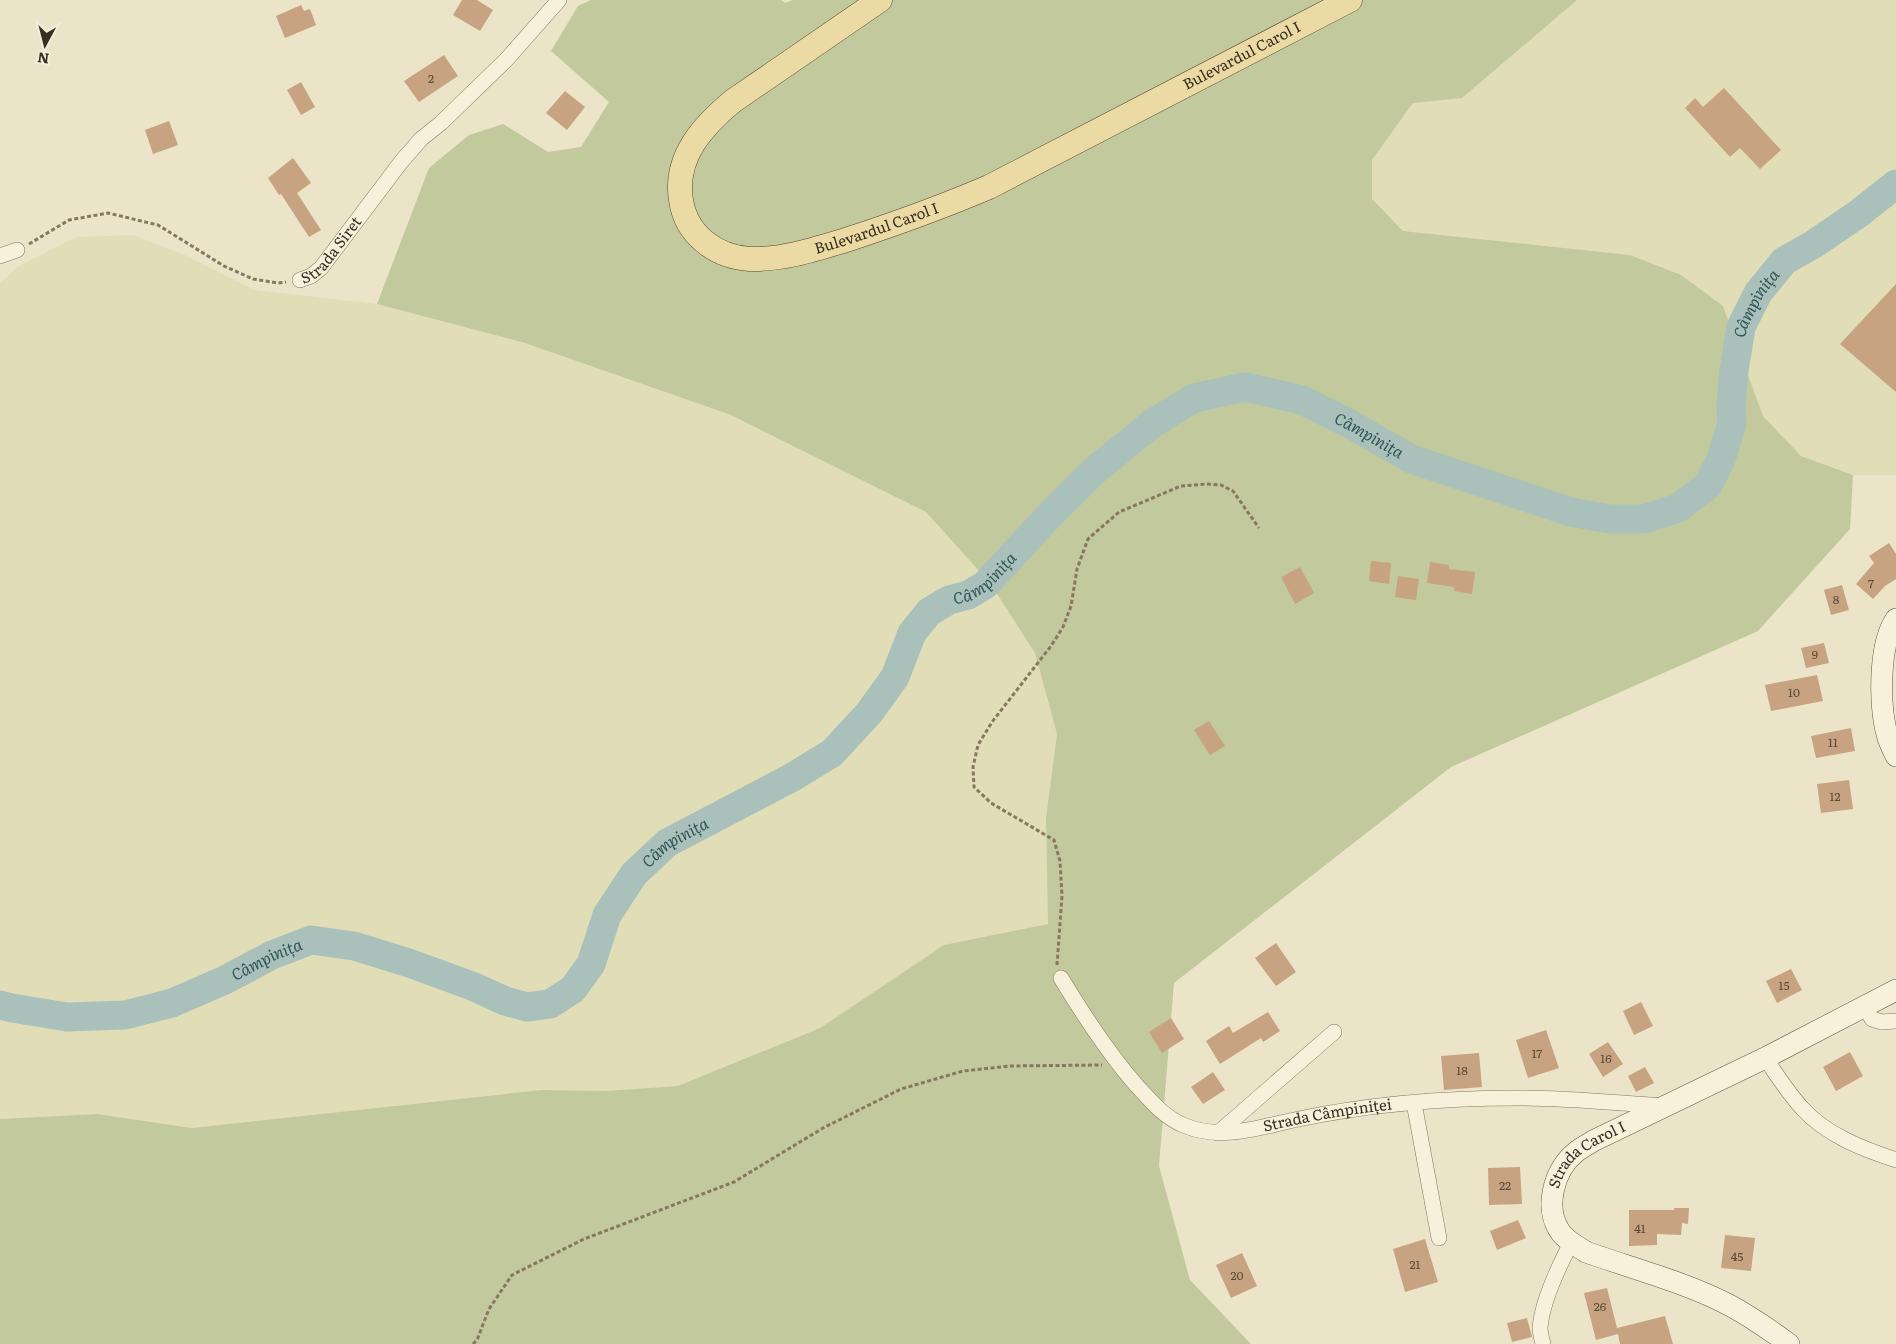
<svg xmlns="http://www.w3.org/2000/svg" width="1896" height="1344" viewBox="0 0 1896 1344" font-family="Literata,serif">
  <rect width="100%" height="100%" fill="#ece4c9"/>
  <path fill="#e1ddb7" d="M 1577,0 L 1896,0 L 1896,475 L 1853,475 L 1801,456 L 1763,416 L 1723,306 L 1630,255 L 1403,231 L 1372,199 L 1372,160 L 1414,102 L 1462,98 Z
    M 133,235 L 185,255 L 255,290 L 377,304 L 525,343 L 731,415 L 926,512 L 990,583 L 1035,653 L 1057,734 L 1046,818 L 1048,924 L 944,945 L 820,1028 L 678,1086 L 606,1091 L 541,1090 L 192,1128 L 97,1114 L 0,1119 L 0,283 L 17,267 L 76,237 Z"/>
  <path fill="#c1c99d" d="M 591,0 L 781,0 L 785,3 L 793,0 L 1577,0 L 1462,98 L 1413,103 L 1372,160 L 1372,199 L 1403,231 L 1630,255 L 1681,275 L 1723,306 L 1763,416 L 1801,456 L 1853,475 L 1850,529 L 1758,631 L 1451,767 L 1174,983 L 1159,1166 L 1190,1280 L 1251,1344 L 0,1344 L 0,1119 L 97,1114 L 192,1128 L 541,1090 L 606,1091 L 678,1086 L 820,1028 L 944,945 L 1048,924 L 1046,818 L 1057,734 L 1035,653 L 990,583 L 926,512 L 731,415 L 525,343 L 377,304 L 429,168 L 469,135 L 503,124 L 548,152 L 581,147 L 609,102 L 551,51 L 578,6 Z"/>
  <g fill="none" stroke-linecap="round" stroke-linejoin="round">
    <path stroke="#a9c0bb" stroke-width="29" id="s1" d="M 0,1005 L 12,1008 L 67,1017 L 125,1015 L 172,1003 L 225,980 L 272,955 L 311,940 L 354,946 L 409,963 L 472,986 L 505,1001 L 527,1007 L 550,1004 L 573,989 L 591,964 L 607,915 L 634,874 L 667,843 L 791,778 L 832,753 L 869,713 L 895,677 L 912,633 L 929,612 L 949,600 L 968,595 L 985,585 L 1048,517 L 1094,471 L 1153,423 L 1194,398 L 1245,387 L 1302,400 L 1352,425 L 1411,459 L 1571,512 L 1609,519 L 1644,519 L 1678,508 L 1708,485 L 1721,459 L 1732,423 L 1731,406 L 1734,371 L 1741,327 L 1758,293 L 1784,261 L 1814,244 L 1858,214 L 1896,184"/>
  </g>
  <path fill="#c7a381" d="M 462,0 L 477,0 L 493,10 L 480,31 L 453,15 Z
    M 301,5 L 304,11 L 310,9 L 316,25 L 285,38 L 276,16 Z
    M 444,55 L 458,76 L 419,102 L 404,81 Z
    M 301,82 L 315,107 L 301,115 L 287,90 Z
    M 1724,88 L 1781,150 L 1760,169 L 1740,148 L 1730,157 L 1685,108 L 1695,98 L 1703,107 Z
    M 565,91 L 585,107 L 567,130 L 546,113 Z
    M 169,121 L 178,145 L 153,154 L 145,130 Z
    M 293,158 L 311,183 L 297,193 L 321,230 L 309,237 L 281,194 L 279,195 L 268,178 Z
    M 1896,284 L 1896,392 L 1840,344 Z
    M 1889,543 L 1896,554 L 1896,579 L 1885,586 L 1873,599 L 1856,584 L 1874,563 L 1869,556 Z
    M 1371,561 L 1391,563 L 1389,584 L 1369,581 Z
    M 1430,562 L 1449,565 L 1449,569 L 1475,572 L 1472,594 L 1454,591 L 1454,587 L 1427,583 Z
    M 1300,567 L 1314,593 L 1295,604 L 1281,577 Z
    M 1398,576 L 1419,579 L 1416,600 L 1395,597 Z
    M 1842,585 L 1849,610 L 1831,615 L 1824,590 Z
    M 1824,643 L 1829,663 L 1806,668 L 1801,648 Z
    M 1817,675 L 1823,701 L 1771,711 L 1765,685 Z
    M 1209,721 L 1225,746 L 1210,755 L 1194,730 Z
    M 1851,728 L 1855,751 L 1816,758 L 1811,736 Z
    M 1849,780 L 1853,809 L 1821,813 L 1817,784 Z
    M 1276,943 L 1296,972 L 1276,986 L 1255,958 Z
    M 1791,969 L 1802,990 L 1777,1003 L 1766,981 Z
    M 1641,1002 L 1653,1026 L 1634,1035 L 1623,1011 Z
    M 1268,1012 L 1280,1031 L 1263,1042 L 1261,1038 L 1220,1064 L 1206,1041 L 1229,1026 L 1233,1033 Z
    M 1171,1018 L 1184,1039 L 1162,1053 L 1149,1032 Z
    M 1546,1030 L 1559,1068 L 1528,1078 L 1516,1040 Z
    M 1608,1042 L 1623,1064 L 1603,1077 L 1589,1054 Z
    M 1850,1052 L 1863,1076 L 1836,1091 L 1823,1067 Z
    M 1479,1053 L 1482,1087 L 1444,1090 L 1441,1056 Z
    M 1645,1067 L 1654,1083 L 1636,1092 L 1628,1076 Z
    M 1213,1072 L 1225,1090 L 1203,1104 L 1191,1087 Z
    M 1520,1167 L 1522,1204 L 1489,1205 L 1488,1168 Z
    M 1674,1208 L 1689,1208 L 1688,1224 L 1682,1223 L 1681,1235 L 1657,1234 L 1657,1245 L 1629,1246 L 1629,1210 L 1674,1210 Z
    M 1518,1220 L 1526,1238 L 1497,1250 L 1490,1231 Z
    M 1725,1235 L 1755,1238 L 1751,1271 L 1721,1268 Z
    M 1425,1239 L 1438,1282 L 1405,1292 L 1393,1249 Z
    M 1242,1253 L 1257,1286 L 1231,1298 L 1216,1265 Z
    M 1607,1288 L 1617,1328 L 1665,1316 L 1673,1344 L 1620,1344 L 1618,1334 L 1596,1340 L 1584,1293 Z
    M 1527,1318 L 1532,1337 L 1512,1342 L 1507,1323 Z"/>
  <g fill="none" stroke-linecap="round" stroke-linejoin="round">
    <g stroke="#87775f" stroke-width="16">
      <g id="minor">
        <path d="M 0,256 L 17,250"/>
        <path id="s2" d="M 300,280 L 311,276 L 321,268 L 401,162 L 421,139 L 441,123 L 506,60 L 559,0"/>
        <path id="s3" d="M 1061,978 C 1084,1016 1108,1053 1137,1086 C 1151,1101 1164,1117 1183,1125 C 1221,1141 1256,1128 1294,1120 C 1368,1104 1445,1098 1520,1098 C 1568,1098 1616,1103 1664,1106"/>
        <path d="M 1865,1007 L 1872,1019 L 1882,1022 L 1896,1021"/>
        <path d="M 1765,1058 C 1777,1075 1788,1093 1802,1108 C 1826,1135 1863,1149 1896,1160"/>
        <path d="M 1414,1103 L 1439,1238"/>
        <path d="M 1218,1133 L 1334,1032"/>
        <path d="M 1543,1344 C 1542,1339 1540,1333 1540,1328 C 1542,1302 1559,1266 1571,1243"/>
      </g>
    </g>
    <g stroke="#695842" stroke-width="22">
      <g id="secondary">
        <path d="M 1896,619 C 1878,645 1879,708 1888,738 C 1890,744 1893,750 1896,756"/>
        <path id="s4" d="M 1789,1344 C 1770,1330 1751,1317 1731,1306 C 1688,1283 1631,1268 1586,1252 C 1577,1246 1567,1241 1561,1233 C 1543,1209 1554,1169 1576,1152 C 1581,1148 1587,1145 1593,1141 L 1765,1058 L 1896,990"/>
      </g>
    </g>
    <g stroke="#554532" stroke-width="25">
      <g id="primary">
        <path id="s5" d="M 880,0 L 733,101 C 703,126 674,157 681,200 C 686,235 716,257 750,259 C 783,260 816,249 846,240 C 895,224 942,207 989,187 L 1350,0"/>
      </g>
    </g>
    <path stroke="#87775f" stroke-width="3" stroke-dasharray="4 2.5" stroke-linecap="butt" d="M 29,244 L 69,220 L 108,213 L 158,225 L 224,266 L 253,279 L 278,283 L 286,282
      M 1057,965 L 1062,896 L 1060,861 L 1054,840 L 991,803 L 974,787 L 973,767 L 978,745 L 992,722 L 1051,646 L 1063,627 L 1071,606 L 1077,569 L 1088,539 L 1119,512 L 1181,486 L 1206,484 L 1221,485 L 1233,491 L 1259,528
      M 473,1344 L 477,1340 L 489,1309 L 512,1275 L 584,1239 L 734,1182 L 823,1128 L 901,1089 L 963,1071 L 1010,1066 L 1102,1065"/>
    <use href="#minor" stroke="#f7f1db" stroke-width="15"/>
    <use href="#secondary" stroke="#f7f1db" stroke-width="21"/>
    <use href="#primary" stroke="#ebdaa4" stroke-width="24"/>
  </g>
  <g text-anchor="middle" stroke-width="4" stroke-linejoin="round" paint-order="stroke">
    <g font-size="12" fill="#5c4b39">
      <text x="431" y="83">2</text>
      <text x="1871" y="588">7</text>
      <text x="1836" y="604">8</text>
      <text x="1815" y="659">9</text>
      <text x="1794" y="697">10</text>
      <text x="1833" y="747">11</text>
      <text x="1835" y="801">12</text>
      <text x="1784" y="990">15</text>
      <text x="1537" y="1058">17</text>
      <text x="1606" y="1063">16</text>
      <text x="1462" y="1075">18</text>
      <text x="1505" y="1190">22</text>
      <text x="1640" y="1233">41</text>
      <text x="1737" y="1261">45</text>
      <text x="1415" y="1269">21</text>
      <text x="1237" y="1280">20</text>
      <text x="1600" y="1311">26</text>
    </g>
    <g font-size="15" fill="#382e21" stroke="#f4edd8">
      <text dy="5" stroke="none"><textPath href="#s5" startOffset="930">Bulevardul Carol I</textPath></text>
      <text dy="5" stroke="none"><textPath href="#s5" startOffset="525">Bulevardul Carol I</textPath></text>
      <text dy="5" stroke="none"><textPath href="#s2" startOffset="44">Strada Siret</textPath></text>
      <text dy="5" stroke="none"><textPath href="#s3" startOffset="340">Strada Câmpiniței</textPath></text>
      <text dy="5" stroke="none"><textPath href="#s4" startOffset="352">Strada Carol I</textPath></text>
    </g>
    <g font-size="16" font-style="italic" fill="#325657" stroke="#f4edd8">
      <text dy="6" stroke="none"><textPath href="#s1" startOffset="2229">Câmpinița</textPath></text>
      <text dy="6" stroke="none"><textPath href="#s1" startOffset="1674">Câmpinița</textPath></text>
      <text dy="6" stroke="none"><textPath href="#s1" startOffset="1209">Câmpinița</textPath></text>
      <text dy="6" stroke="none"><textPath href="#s1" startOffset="789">Câmpinița</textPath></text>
      <text dy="6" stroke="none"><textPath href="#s1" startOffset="279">Câmpinița</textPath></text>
    </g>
  </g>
  <g transform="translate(45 45) rotate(187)" stroke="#f4edd8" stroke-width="4" paint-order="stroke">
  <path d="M0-4L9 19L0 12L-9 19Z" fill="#382e21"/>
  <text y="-8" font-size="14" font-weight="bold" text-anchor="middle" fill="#382e21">N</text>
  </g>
</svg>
